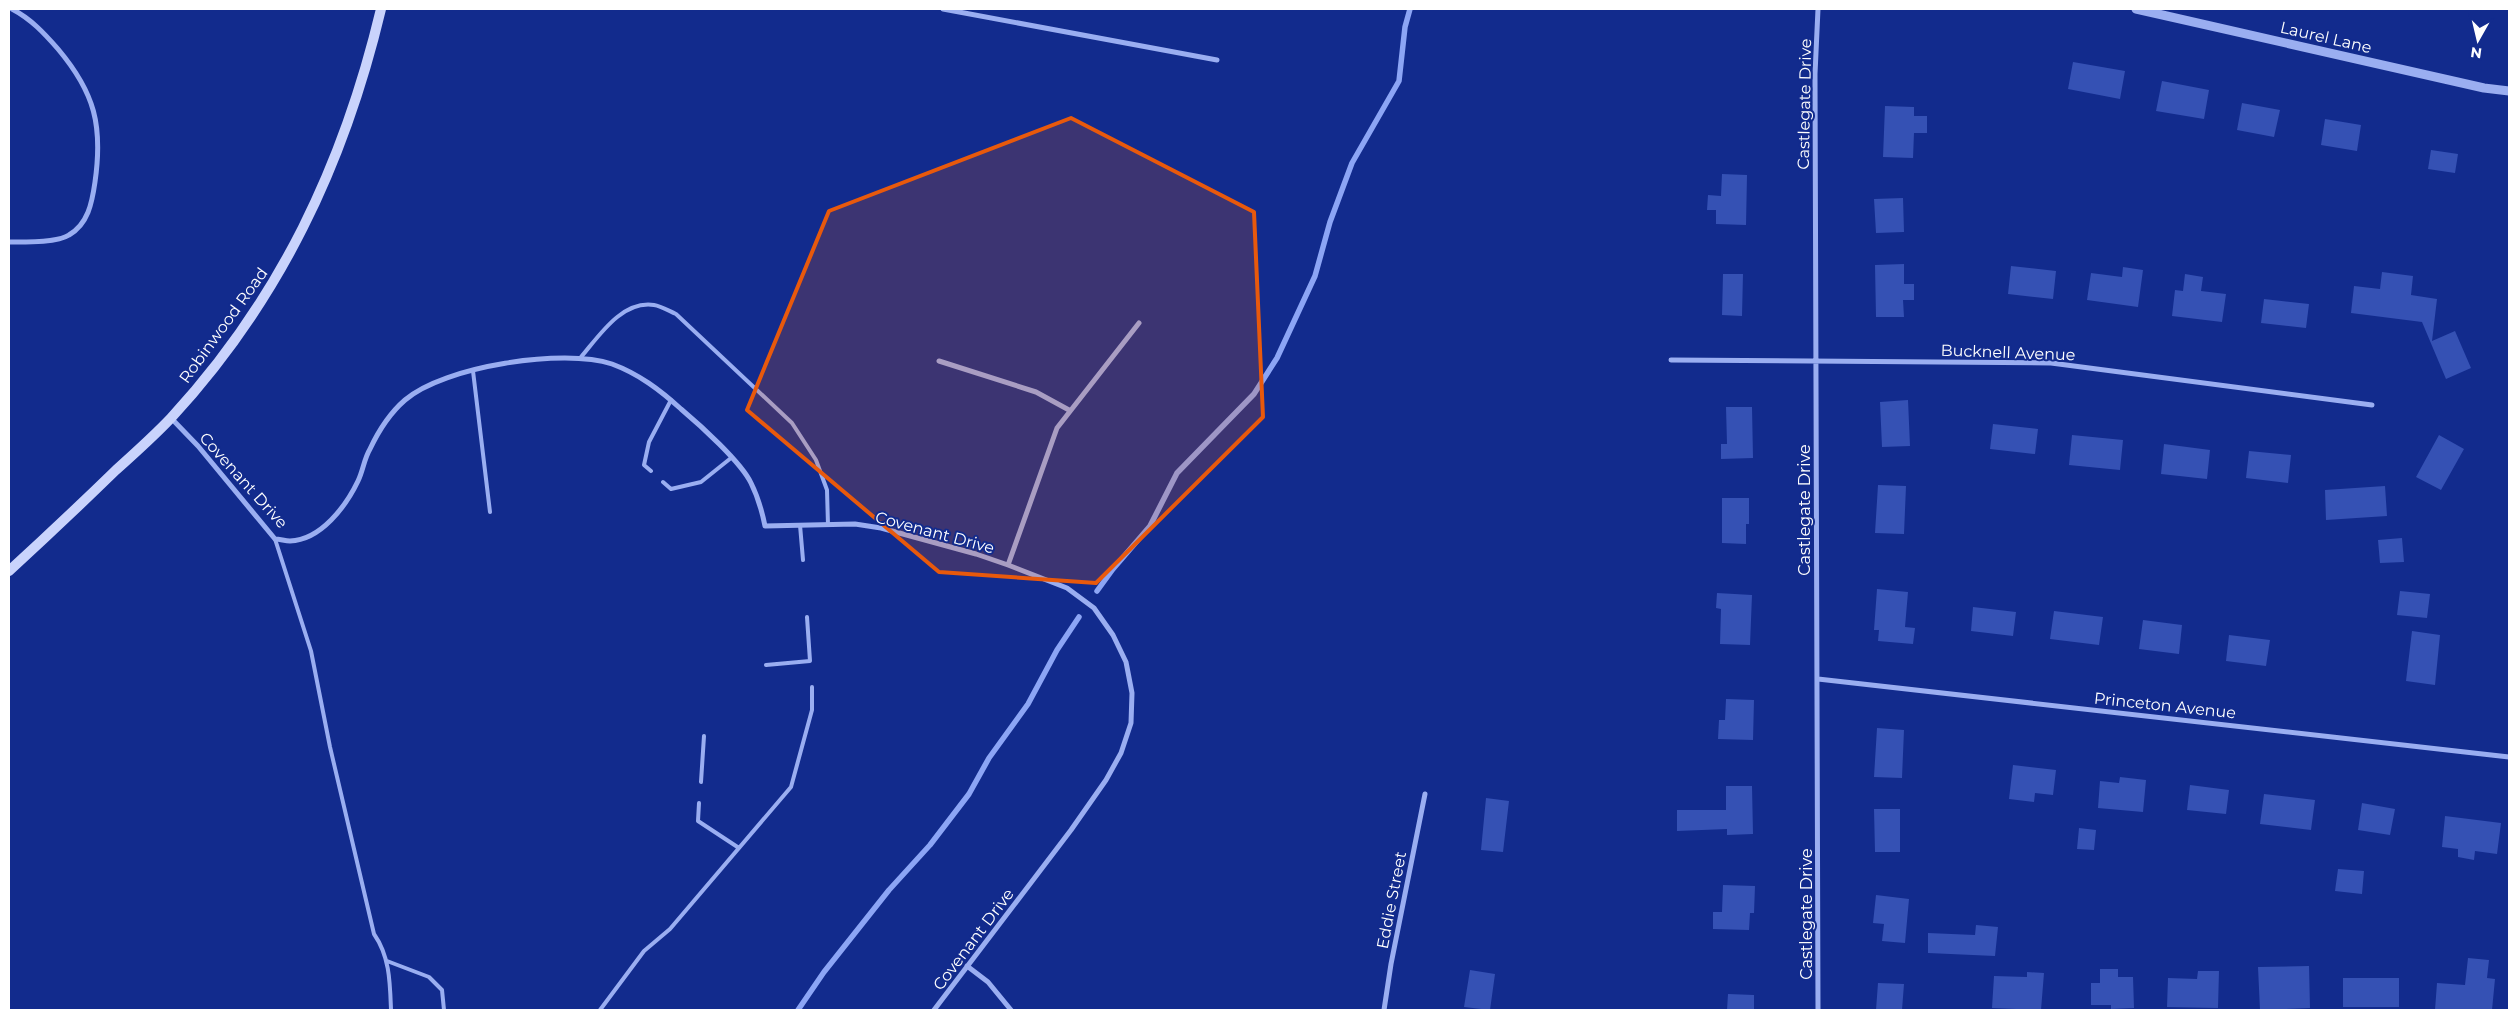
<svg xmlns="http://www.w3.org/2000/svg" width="2518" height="1019" viewBox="0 0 2518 1019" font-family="Montserrat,sans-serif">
  <rect width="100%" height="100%" fill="#122b8d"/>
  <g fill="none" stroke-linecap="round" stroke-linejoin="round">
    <path stroke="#8ca5f5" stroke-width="5.5" d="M 1097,591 L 1113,569 L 1150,526 L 1177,473 L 1254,394 L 1277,358 L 1315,276 L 1330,222 L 1352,163 L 1399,81 L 1405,27 L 1410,9
      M 798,1010 L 824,972 L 889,890 L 930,845 L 969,794 L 989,758 L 1028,704 L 1057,650 L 1079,617"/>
  </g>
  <path fill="#3551b4" d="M 2073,62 L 2125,71 L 2120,99 L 2068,89 Z
    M 2162,81 L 2209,90 L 2204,119 L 2156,111 Z
    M 2242,103 L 2280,110 L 2274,137 L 2237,130 Z
    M 1885,106 L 1914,107 L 1914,116 L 1927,116 L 1927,133 L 1914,133 L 1913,158 L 1883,157 Z
    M 2325,119 L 2361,125 L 2357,151 L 2321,145 Z
    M 2431,150 L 2458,154 L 2455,173 L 2428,169 Z
    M 1722,174 L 1747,175 L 1746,225 L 1716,224 L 1716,210 L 1707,210 L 1708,195 L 1721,196 Z
    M 1903,198 L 1904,232 L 1876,233 L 1874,199 Z
    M 1904,264 L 1904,284 L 1914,284 L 1914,300 L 1903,300 L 1904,317 L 1876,317 L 1875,265 Z
    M 2011,266 L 2056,271 L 2053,299 L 2008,294 Z
    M 2123,267 L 2143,270 L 2138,307 L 2087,300 L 2091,273 L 2122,277 Z
    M 2382,272 L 2413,276 L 2411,295 L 2437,299 L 2432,341 L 2455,331 L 2471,368 L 2446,379 L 2422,322 L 2351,313 L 2354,286 L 2380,289 Z
    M 1723,274 L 1743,274 L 1742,316 L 1722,315 Z
    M 2185,274 L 2203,277 L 2201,291 L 2226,294 L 2222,322 L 2172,316 L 2175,290 L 2183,291 Z
    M 2264,299 L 2309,304 L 2306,328 L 2261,323 Z
    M 1908,400 L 1910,446 L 1882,447 L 1880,402 Z
    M 1726,407 L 1752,407 L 1753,458 L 1721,459 L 1721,444 L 1727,444 Z
    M 1993,424 L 2038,429 L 2035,454 L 1990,449 Z
    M 2072,435 L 2123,440 L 2120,470 L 2069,465 Z
    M 2439,435 L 2464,449 L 2441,490 L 2416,477 Z
    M 2164,444 L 2210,450 L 2207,479 L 2161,474 Z
    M 2249,451 L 2291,455 L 2288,483 L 2246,478 Z
    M 1878,485 L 1906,486 L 1904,534 L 1875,533 Z
    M 2385,486 L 2387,516 L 2326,520 L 2325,490 Z
    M 1722,498 L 1749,498 L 1749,524 L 1746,524 L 1746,544 L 1722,543 Z
    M 2402,538 L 2404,562 L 2380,563 L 2378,540 Z
    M 1877,589 L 1908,592 L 1905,627 L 1915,628 L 1913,644 L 1878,641 L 1879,630 L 1874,630 Z
    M 2400,591 L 2430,594 L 2427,618 L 2397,615 Z
    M 1717,593 L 1752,595 L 1750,645 L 1720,644 L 1721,609 L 1716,608 Z
    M 1973,607 L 2016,612 L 2013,636 L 1971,631 Z
    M 2054,611 L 2103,617 L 2099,645 L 2050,639 Z
    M 2143,620 L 2182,625 L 2179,654 L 2139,649 Z
    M 2412,631 L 2440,635 L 2435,685 L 2406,681 Z
    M 2229,635 L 2270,640 L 2266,666 L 2226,661 Z
    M 1726,699 L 1754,700 L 1753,740 L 1718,739 L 1719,720 L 1725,720 Z
    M 1877,728 L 1904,730 L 1902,778 L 1874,777 Z
    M 2013,765 L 2056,770 L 2053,795 L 2035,793 L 2034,802 L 2009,799 Z
    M 2120,777 L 2146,780 L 2143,812 L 2098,808 L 2100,781 L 2119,783 Z
    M 2190,785 L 2229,790 L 2226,814 L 2187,810 Z
    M 1726,786 L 1752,786 L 1753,834 L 1727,835 L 1727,829 L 1677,831 L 1677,810 L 1726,810 Z
    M 2264,794 L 2315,800 L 2311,830 L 2260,824 Z
    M 1486,798 L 1509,801 L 1503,852 L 1481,850 Z
    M 2362,803 L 2395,809 L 2390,835 L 2358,830 Z
    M 1874,809 L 1900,809 L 1900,852 L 1875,852 Z
    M 2445,816 L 2501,823 L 2497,854 L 2475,851 L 2474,860 L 2458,857 L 2458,849 L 2442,847 Z
    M 2079,828 L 2096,830 L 2094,850 L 2077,849 Z
    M 2338,869 L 2364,871 L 2362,894 L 2335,891 Z
    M 1723,885 L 1755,886 L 1754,913 L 1750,913 L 1749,930 L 1713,929 L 1713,912 L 1722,912 Z
    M 1876,895 L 1909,899 L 1905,943 L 1882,941 L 1884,924 L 1873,923 Z
    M 1976,925 L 1998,927 L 1995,956 L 1928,953 L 1928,933 L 1975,935 Z
    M 2468,958 L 2489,960 L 2487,978 L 2495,979 L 2492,1010 L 2435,1010 L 2437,983 L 2465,985 Z
    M 2309,966 L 2310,1008 L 2260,1010 L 2258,967 Z
    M 2100,969 L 2118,969 L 2118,977 L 2133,977 L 2134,1008 L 2111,1009 L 2111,1005 L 2091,1005 L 2091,983 L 2100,983 Z
    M 1470,970 L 1495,974 L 1490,1010 L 1464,1007 Z
    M 2198,971 L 2219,971 L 2218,1008 L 2167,1007 L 2168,978 L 2197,979 Z
    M 2027,972 L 2044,973 L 2041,1010 L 1992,1008 L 1994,976 L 2027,977 Z
    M 2343,978 L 2399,978 L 2399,1007 L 2343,1007 Z
    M 1878,983 L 1904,984 L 1902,1010 L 1876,1010 Z
    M 1728,994 L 1754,995 L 1754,1010 L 1727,1010 Z"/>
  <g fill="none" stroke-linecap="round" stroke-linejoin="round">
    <path stroke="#9aaef1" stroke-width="4" d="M 581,357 C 599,336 622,300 654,305 C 661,306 669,311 676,314 L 792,423 L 816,460 L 827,490 L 828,525
      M 473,371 L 490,512
      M 651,471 L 644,465 L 649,442 L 671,400
      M 663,482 L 671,489 L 701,482 L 731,458
      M 800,525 L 803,560
      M 275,539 L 311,651 L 330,747 L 374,934 C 390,957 390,983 391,1010
      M 766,665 L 810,661 L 807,617
      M 701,782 L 704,736
      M 699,803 L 698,821 L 739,848
      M 387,961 L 429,977 L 442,990 L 444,1010
      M 600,1010 L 644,951 L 670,929 L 791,787 L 812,710 L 812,687"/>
    <path stroke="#9aaef1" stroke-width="5" d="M 943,9 L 1217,60
      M 9,242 C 24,242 57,243 69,235 C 88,224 92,203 95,182 C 103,126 95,93 58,49 C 44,33 31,19 12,9
      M 1671,360 L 2051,363 L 2372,405
      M 939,361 L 1036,392 L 1069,410
      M 171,418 L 198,446 L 275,539 C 280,539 285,541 290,541 C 321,540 346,506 358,481 C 363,471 364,459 370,449 C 378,432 390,413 405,400 C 444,366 564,348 612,364 C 639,374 660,390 681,409 C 700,425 741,462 751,483 C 758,497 762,511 765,526 L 855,524 L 881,528 L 976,554 L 1008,565 L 1067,588 L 1094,608 L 1113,635 L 1126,662 L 1132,693 L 1131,723 L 1121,753 L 1106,780 L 1071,830 L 934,1010
      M 1008,565 L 1057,428 L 1139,323
      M 1818,679 L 2509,757
      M 967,966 L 988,982 L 1011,1010
      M 1384,1010 L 1391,964 L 1425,794
      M 1818,1010 L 1815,74 L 1818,9"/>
    <path stroke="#9aaef1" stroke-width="9" d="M 2136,9 L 2484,88 L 2509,91"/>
    <path stroke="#c9d3fc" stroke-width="10" d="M 9,571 C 45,538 81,504 116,470 C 135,453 154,436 171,418 C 280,300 344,164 381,9"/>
  </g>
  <path fill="#e8590c" fill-opacity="0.2" stroke="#e8590c" stroke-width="4" stroke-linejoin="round" d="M 1071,118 L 1254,212 L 1263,417 L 1096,583 L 939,572 L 747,410 L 829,211 Z"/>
  <g text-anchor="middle" stroke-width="4" stroke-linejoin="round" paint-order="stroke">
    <g font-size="16" fill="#fff" stroke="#122b8d">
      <text transform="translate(2326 37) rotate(13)" y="6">Laurel Lane</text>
      <text transform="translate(1804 104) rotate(-89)" y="6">Castlegate Drive</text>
      <text transform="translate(223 325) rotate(-54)" y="6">Robinwood Road</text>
      <text transform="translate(2008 352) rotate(2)" y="6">Bucknell Avenue</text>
      <text transform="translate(244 480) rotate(48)" y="6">Covenant Drive</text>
      <text transform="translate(1804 510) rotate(-90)" y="6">Castlegate Drive</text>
      <text transform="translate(935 532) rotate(15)" y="6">Covenant Drive</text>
      <text transform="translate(2165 705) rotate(6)" y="6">Princeton Avenue</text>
      <text transform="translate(1391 900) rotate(-79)" y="6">Eddie Street</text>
      <text transform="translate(1806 914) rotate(-90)" y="6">Castlegate Drive</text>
      <text transform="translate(973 939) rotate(-53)" y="6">Covenant Drive</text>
    </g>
  </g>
  <rect width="2518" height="1019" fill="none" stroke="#ffffff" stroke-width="20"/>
  <g transform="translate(2478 40) rotate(188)" stroke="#122b8d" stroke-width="4" paint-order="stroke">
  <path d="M0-4L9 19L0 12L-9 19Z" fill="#ffffff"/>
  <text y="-8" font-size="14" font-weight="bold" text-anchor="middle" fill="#ffffff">N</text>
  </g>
</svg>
